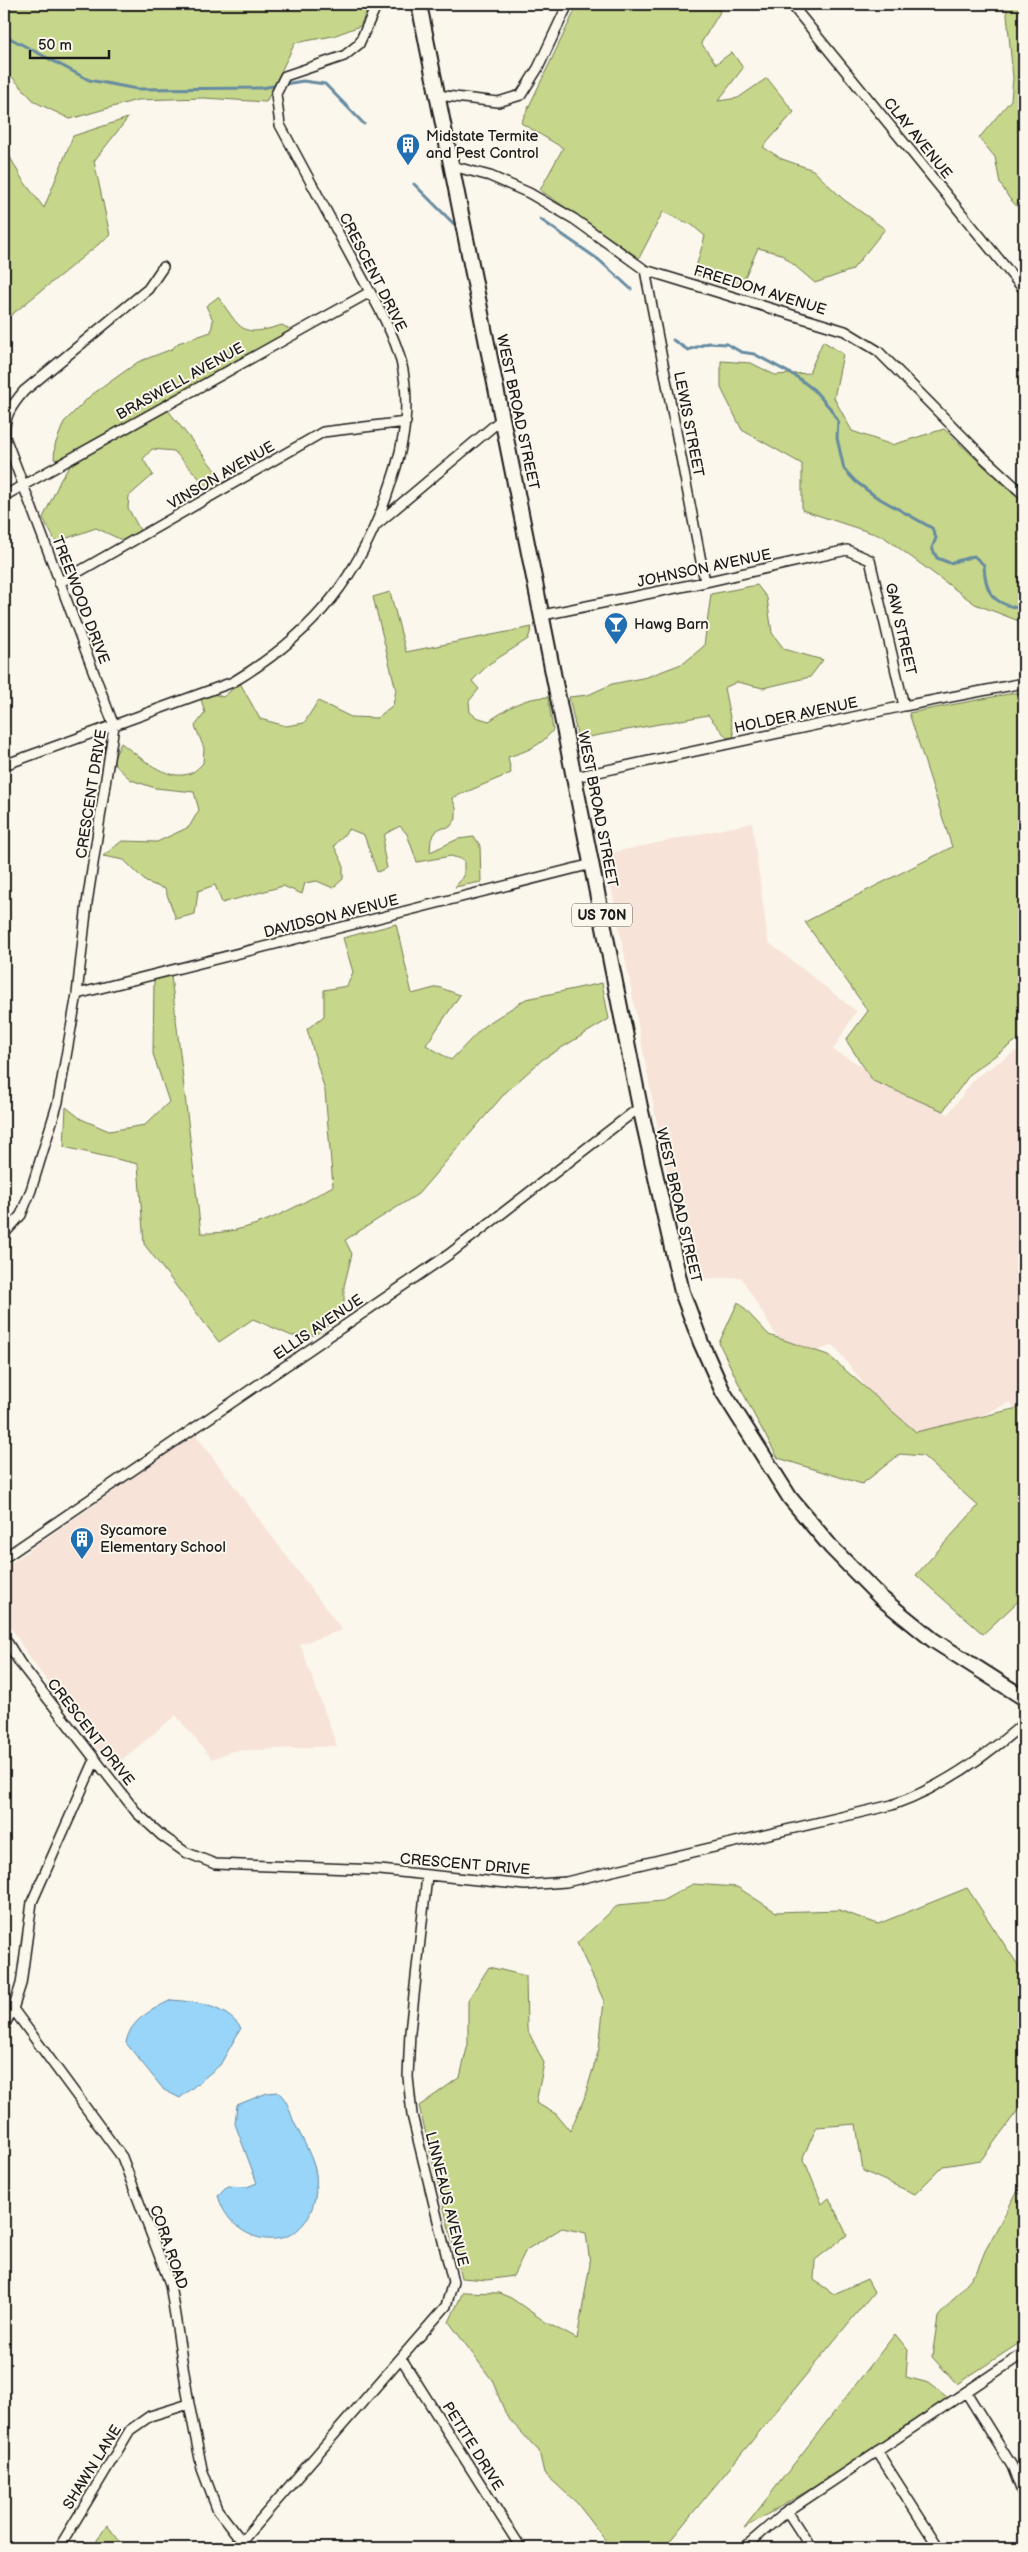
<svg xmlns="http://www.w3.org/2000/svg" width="1028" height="2552" viewBox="0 0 1028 2552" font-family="'Balsamiq Sans',sans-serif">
  <rect width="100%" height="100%" fill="#fbf7ec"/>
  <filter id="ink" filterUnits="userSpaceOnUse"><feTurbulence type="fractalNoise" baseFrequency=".02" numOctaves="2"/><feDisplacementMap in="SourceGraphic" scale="10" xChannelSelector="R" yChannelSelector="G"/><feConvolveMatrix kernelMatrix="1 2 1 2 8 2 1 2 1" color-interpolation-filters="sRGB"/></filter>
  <g filter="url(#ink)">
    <path fill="#f7e3d8" d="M 752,823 L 768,942 L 856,1011 L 833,1050 L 948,1114 L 976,1077 L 1024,1046 L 1024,1425 L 1010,1402 L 913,1449 L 834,1345 L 791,1360 L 741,1277 L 697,1279 L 663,1154 L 605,854 Z
      M 195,1434 L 342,1630 L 300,1644 L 337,1746 L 232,1751 L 212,1759 L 176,1715 L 112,1768 L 27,1654 L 4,1616 L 4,1568 Z"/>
    <path fill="#c6d68a" stroke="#717953" d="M 4,4 L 370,4 L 360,26 L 333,36 L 295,43 L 266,102 L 204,98 L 137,100 L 70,119 L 35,102 L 11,76 L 4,74 Z
      M 578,4 L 715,4 L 720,12 L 701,43 L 716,64 L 732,52 L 743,68 L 718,101 L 738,98 L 767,78 L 794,112 L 763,147 L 782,159 L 813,170 L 843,199 L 885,229 L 852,270 L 815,283 L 781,254 L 758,248 L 740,288 L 694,274 L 705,236 L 692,225 L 663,212 L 639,258 L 540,190 L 563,148 L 521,123 Z
      M 1006,4 L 1024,4 L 1024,214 L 1009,198 L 1000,183 L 995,157 L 979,138 L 1011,100 L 1013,78 Z
      M 128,118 L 94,161 L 110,235 L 4,321 L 4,146 L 22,179 L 44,208 L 73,136 Z
      M 218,297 C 242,330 240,338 282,325 L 291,330 L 60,460 L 54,459 L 55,445 L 64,422 L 90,396 L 138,362 L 172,349 L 178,343 L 211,332 L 213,320 L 206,306 Z
      M 823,341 L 843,354 L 834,398 L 852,431 L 892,445 L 944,429 L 1024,504 L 1024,623 L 975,604 L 884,537 L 802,510 L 802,464 L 742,430 L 721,388 L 721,361 L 751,363 L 775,375 L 809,373 Z
      M 167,409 L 225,483 L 211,491 L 174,451 L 152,449 L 143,459 L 153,475 L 129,496 L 128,508 L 141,532 L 124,541 L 96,528 L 56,542 L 43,518 L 61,479 L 74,460 Z
      M 757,585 L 767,598 L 772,633 L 784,649 L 823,660 L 810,677 L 763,688 L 737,682 L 724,688 L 734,737 L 727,738 L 708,715 L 578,739 L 569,697 L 588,695 L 612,684 L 647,677 L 684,663 L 704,646 L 711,594 Z
      M 390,592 L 406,652 L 532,627 L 528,639 L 489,664 L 472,681 L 479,689 L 469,701 L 470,712 L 476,717 L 489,721 C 511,707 521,698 548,697 L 553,730 C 541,746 527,751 508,757 L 511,773 L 452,798 L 456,808 L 456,819 L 450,827 L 438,829 L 431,839 L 430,852 L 458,839 L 474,837 L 480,845 L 481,882 L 455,887 L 464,876 L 464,860 L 451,856 L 417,862 L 407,834 L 400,826 L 385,834 L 383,849 L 387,868 L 377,872 L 364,835 L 349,829 L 334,846 L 343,864 L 343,879 L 333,888 L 317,881 L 305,883 L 302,894 L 283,886 L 222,903 L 215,885 L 198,891 L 195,914 L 176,919 L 165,889 L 146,882 L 124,860 L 103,856 L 122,841 L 157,842 L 189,827 L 199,810 L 194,792 L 155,788 L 131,780 L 112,762 L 121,743 C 139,756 167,783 191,773 C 196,771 200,766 203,763 L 204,748 L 195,726 L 205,713 L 201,699 L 214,694 L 223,697 L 240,683 L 260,719 L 286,726 L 304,723 L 318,701 L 351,717 L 377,718 L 393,705 L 396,690 L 373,597 Z
      M 1024,691 L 1024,1035 L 971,1073 L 943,1111 L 873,1081 L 846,1040 L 868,1011 L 805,922 L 952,847 L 909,713 Z
      M 396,924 L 412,994 L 438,987 L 460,995 L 426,1045 L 451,1060 L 484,1026 L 526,999 L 602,983 L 609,1019 L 543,1059 L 506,1092 L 418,1194 L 345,1240 L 352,1254 L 344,1286 L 344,1314 L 315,1335 L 292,1336 L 253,1319 L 219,1342 L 144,1244 L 138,1164 L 64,1147 L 66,1107 L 81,1119 L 109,1131 L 145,1125 L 169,1102 L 153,1054 L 154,980 L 171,976 L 201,1233 C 250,1235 292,1209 333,1186 L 325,1091 L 307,1029 L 324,1016 L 324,990 L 347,986 L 353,972 L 343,938 Z
      M 738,1302 L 769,1335 L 828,1355 L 916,1432 L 1022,1407 L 1024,1410 L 1024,1596 L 983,1634 L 916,1575 L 978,1506 L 923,1456 L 900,1454 L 862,1484 L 778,1458 L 754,1415 L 719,1343 Z
      M 693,1884 L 737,1887 L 776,1912 L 839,1910 L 878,1924 L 967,1888 L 1024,1974 L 1024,2102 L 981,2160 L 943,2166 L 915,2194 L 863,2171 L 856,2124 L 817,2127 L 803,2157 L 822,2204 L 829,2198 L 847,2235 L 815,2260 L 814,2280 L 834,2294 L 867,2279 L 874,2292 L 664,2548 L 611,2548 L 577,2503 L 544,2473 L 539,2451 L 507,2417 L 492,2380 L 449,2322 L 463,2292 L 499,2293 L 511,2298 L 547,2323 L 577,2339 L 590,2264 L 586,2233 L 562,2228 L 526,2250 L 513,2276 L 487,2280 L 461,2278 L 419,2106 L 460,2077 L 468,2044 L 468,2000 L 489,1967 L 526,1976 L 527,2029 L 544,2063 L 536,2103 L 556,2114 L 570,2131 L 584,2099 L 599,2049 L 604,2001 L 577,1943 L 618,1905 L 662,1901 Z
      M 1024,2179 L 1024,2340 L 957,2384 L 932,2357 L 938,2317 L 977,2271 L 985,2251 Z
      M 895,2334 L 908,2350 L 906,2377 L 929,2383 L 956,2404 L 744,2528 Z
      M 107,2525 L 125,2548 L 92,2548 Z"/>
    <path fill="#98d5f9" stroke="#668ba1" d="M 171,2000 C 198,2002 225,2006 241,2028 L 220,2065 L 180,2098 L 164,2090 L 126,2043 C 130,2019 152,2010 171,2000 Z
      M 278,2092 C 290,2102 289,2114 297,2128 C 304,2142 313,2158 316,2174 C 317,2181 316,2190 315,2197 C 304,2259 231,2248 218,2195 L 227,2186 L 247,2187 L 257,2183 L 235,2124 L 237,2105 L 267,2093 Z"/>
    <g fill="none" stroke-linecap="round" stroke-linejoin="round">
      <path stroke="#668ba1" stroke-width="3" d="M 4,35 L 89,80 L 137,89 L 261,88 L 303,81 L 325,84 L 364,124
        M 414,184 L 454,224
        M 540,219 L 599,260 L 631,289
        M 673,340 L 688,350 L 708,343 L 727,344 L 741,352 L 754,354 L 797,377 L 814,390 L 830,408 L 838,421 L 837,438 L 844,469 L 855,481 L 875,496 L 932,528 L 936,538 L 932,548 L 937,558 L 950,563 L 974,556 L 984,565 C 985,594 994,605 1024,609"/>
      <g stroke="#1c1c1c" stroke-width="12">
        <path id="street" d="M 791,4 L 1024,290
          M 437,95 L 498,102 L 521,95 L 538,68 L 568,4
          M 452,166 L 490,176 L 529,193 L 574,219 L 645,270 L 845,331 L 878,351 L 984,458 L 1024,495
          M 645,270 L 705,582
          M 4,496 L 370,292
          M 377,524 L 503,418
          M 59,583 L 323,432 L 406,422
          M 543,615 L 705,582 L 847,550 L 870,560 L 904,706
          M 4,765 L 233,682 C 315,633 362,574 391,483 C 405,442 411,403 401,361 C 392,328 373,298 357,268 C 332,221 306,173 280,125 L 276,94 L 285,76 L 344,56 L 359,44 L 377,4
          M 575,777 L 904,706 L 1024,683
          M 77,994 L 592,864
          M 4,1234 L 21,1215 L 31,1190 L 58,1102 L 77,994 L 87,903 L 114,726 L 5,437 C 3,417 12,405 24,391 L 148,289 L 163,267
          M 4,1558 L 448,1255 L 640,1107
          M 4,1637 L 20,1663 L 137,1813 L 161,1835 L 185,1852 L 215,1864 L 380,1870 L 525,1885 L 566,1882 L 892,1805 C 941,1788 985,1757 1024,1723
          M 13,2009 L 122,2157 L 170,2284 L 189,2404 L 202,2469 L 217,2509 L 247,2548
          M 4,2026 L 13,2009 L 21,1984 L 32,1902 L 95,1760
          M 401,2358 L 521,2548
          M 966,2392 L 1012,2466 L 1024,2497
          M 877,2451 L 939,2548
          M 787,2511 L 811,2548
          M 241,2542 L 446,2306 L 453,2282 L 412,2115 L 408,2077 L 410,2032 L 427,1876
          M 59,2548 L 130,2430 L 150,2416 L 189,2404
          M 744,2548 L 782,2515 L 1024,2353"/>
      </g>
      <g stroke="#1c1c1c" stroke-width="18">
        <path id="primary" d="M 419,4 L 640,1107 L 682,1292 L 701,1343 L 723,1392 L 790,1498 L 831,1547 L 881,1598 L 933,1640 L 1024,1698"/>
      </g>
      <use href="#street" stroke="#fbf7ec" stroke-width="9"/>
      <use href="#primary" stroke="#fbf7ec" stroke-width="14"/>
    </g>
  </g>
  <defs>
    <g id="building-pin" transform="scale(1.25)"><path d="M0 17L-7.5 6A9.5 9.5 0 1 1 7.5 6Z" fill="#1f6fb2" stroke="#fbf7ec"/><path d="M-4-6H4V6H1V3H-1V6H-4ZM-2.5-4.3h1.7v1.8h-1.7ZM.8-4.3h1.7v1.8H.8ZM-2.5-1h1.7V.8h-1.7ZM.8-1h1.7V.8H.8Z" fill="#fff"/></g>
    <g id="bar-pin" transform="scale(1.25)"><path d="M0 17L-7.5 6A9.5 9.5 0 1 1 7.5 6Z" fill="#1f6fb2" stroke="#fbf7ec"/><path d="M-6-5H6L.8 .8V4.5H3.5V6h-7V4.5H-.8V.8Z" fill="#fff"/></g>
  </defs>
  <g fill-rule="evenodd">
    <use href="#building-pin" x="408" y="145"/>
    <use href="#bar-pin" x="616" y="624"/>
    <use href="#building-pin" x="82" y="1539"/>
  </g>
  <g text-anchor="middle" stroke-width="4" stroke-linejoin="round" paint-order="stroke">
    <rect fill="#fbf7ec" stroke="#5f5e5a" stroke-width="1" x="572" y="903.5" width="60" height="23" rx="4"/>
    <g font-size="14" font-weight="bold" fill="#1c1c1c">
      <text x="602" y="920">US 70N</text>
    </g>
    <g font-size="15" fill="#1c1c1c" stroke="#fbf7ec" text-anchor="start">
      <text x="426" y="141">Midstate Termite<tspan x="426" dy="17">and Pest Control</tspan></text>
      <text x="634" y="629">Hawg Barn</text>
      <text x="100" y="1535">Sycamore<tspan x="100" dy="17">Elementary School</tspan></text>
    </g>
    <g font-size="15" fill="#1c1c1c" stroke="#fbf7ec">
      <text transform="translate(918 138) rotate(51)" y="5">CLAY AVENUE</text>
      <text transform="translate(373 272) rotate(63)" y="5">CRESCENT DRIVE</text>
      <text transform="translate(760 290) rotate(17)" y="5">FREEDOM AVENUE</text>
      <text transform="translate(180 381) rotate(-29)" y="5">BRASWELL AVENUE</text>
      <text transform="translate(518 412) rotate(78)" y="5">WEST BROAD STREET</text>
      <text transform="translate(689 424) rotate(79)" y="5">LEWIS STREET</text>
      <text transform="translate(221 475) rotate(-30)" y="5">VINSON AVENUE</text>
      <text transform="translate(704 568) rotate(-12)" y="5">JOHNSON AVENUE</text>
      <text transform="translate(81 600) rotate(69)" y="5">TREEWOOD DRIVE</text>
      <text transform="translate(901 629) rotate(77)" y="5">GAW STREET</text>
      <text transform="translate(796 715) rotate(-12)" y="5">HOLDER AVENUE</text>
      <text transform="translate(91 794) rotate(-81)" y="5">CRESCENT DRIVE</text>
      <text transform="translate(598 809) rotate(79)" y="5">WEST BROAD STREET</text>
      <text transform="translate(331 916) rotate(-14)" y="5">DAVIDSON AVENUE</text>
      <text transform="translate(679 1205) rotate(77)" y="5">WEST BROAD STREET</text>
      <text transform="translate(318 1327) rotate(-34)" y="5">ELLIS AVENUE</text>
      <text transform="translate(91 1732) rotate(52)" y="5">CRESCENT DRIVE</text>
      <text transform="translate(465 1864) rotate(5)" y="5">CRESCENT DRIVE</text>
      <text transform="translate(447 2199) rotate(76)" y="5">LINNEAUS AVENUE</text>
      <text transform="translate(169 2247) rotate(71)" y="5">CORA ROAD</text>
      <text transform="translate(473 2446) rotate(58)" y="5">PETITE DRIVE</text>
      <text transform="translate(92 2467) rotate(-58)" y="5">SHAWN LANE</text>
    </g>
  </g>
  <rect width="1028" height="2552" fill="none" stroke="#fbf7ec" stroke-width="20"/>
  <rect x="10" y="10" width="1008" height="2532" fill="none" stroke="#1c1c1c" stroke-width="2" filter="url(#ink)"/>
  <path d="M30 50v8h79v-8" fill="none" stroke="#1c1c1c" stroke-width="2.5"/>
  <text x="38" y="50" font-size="15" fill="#1c1c1c" stroke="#fbf7ec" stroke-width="4" paint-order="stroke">50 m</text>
</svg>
